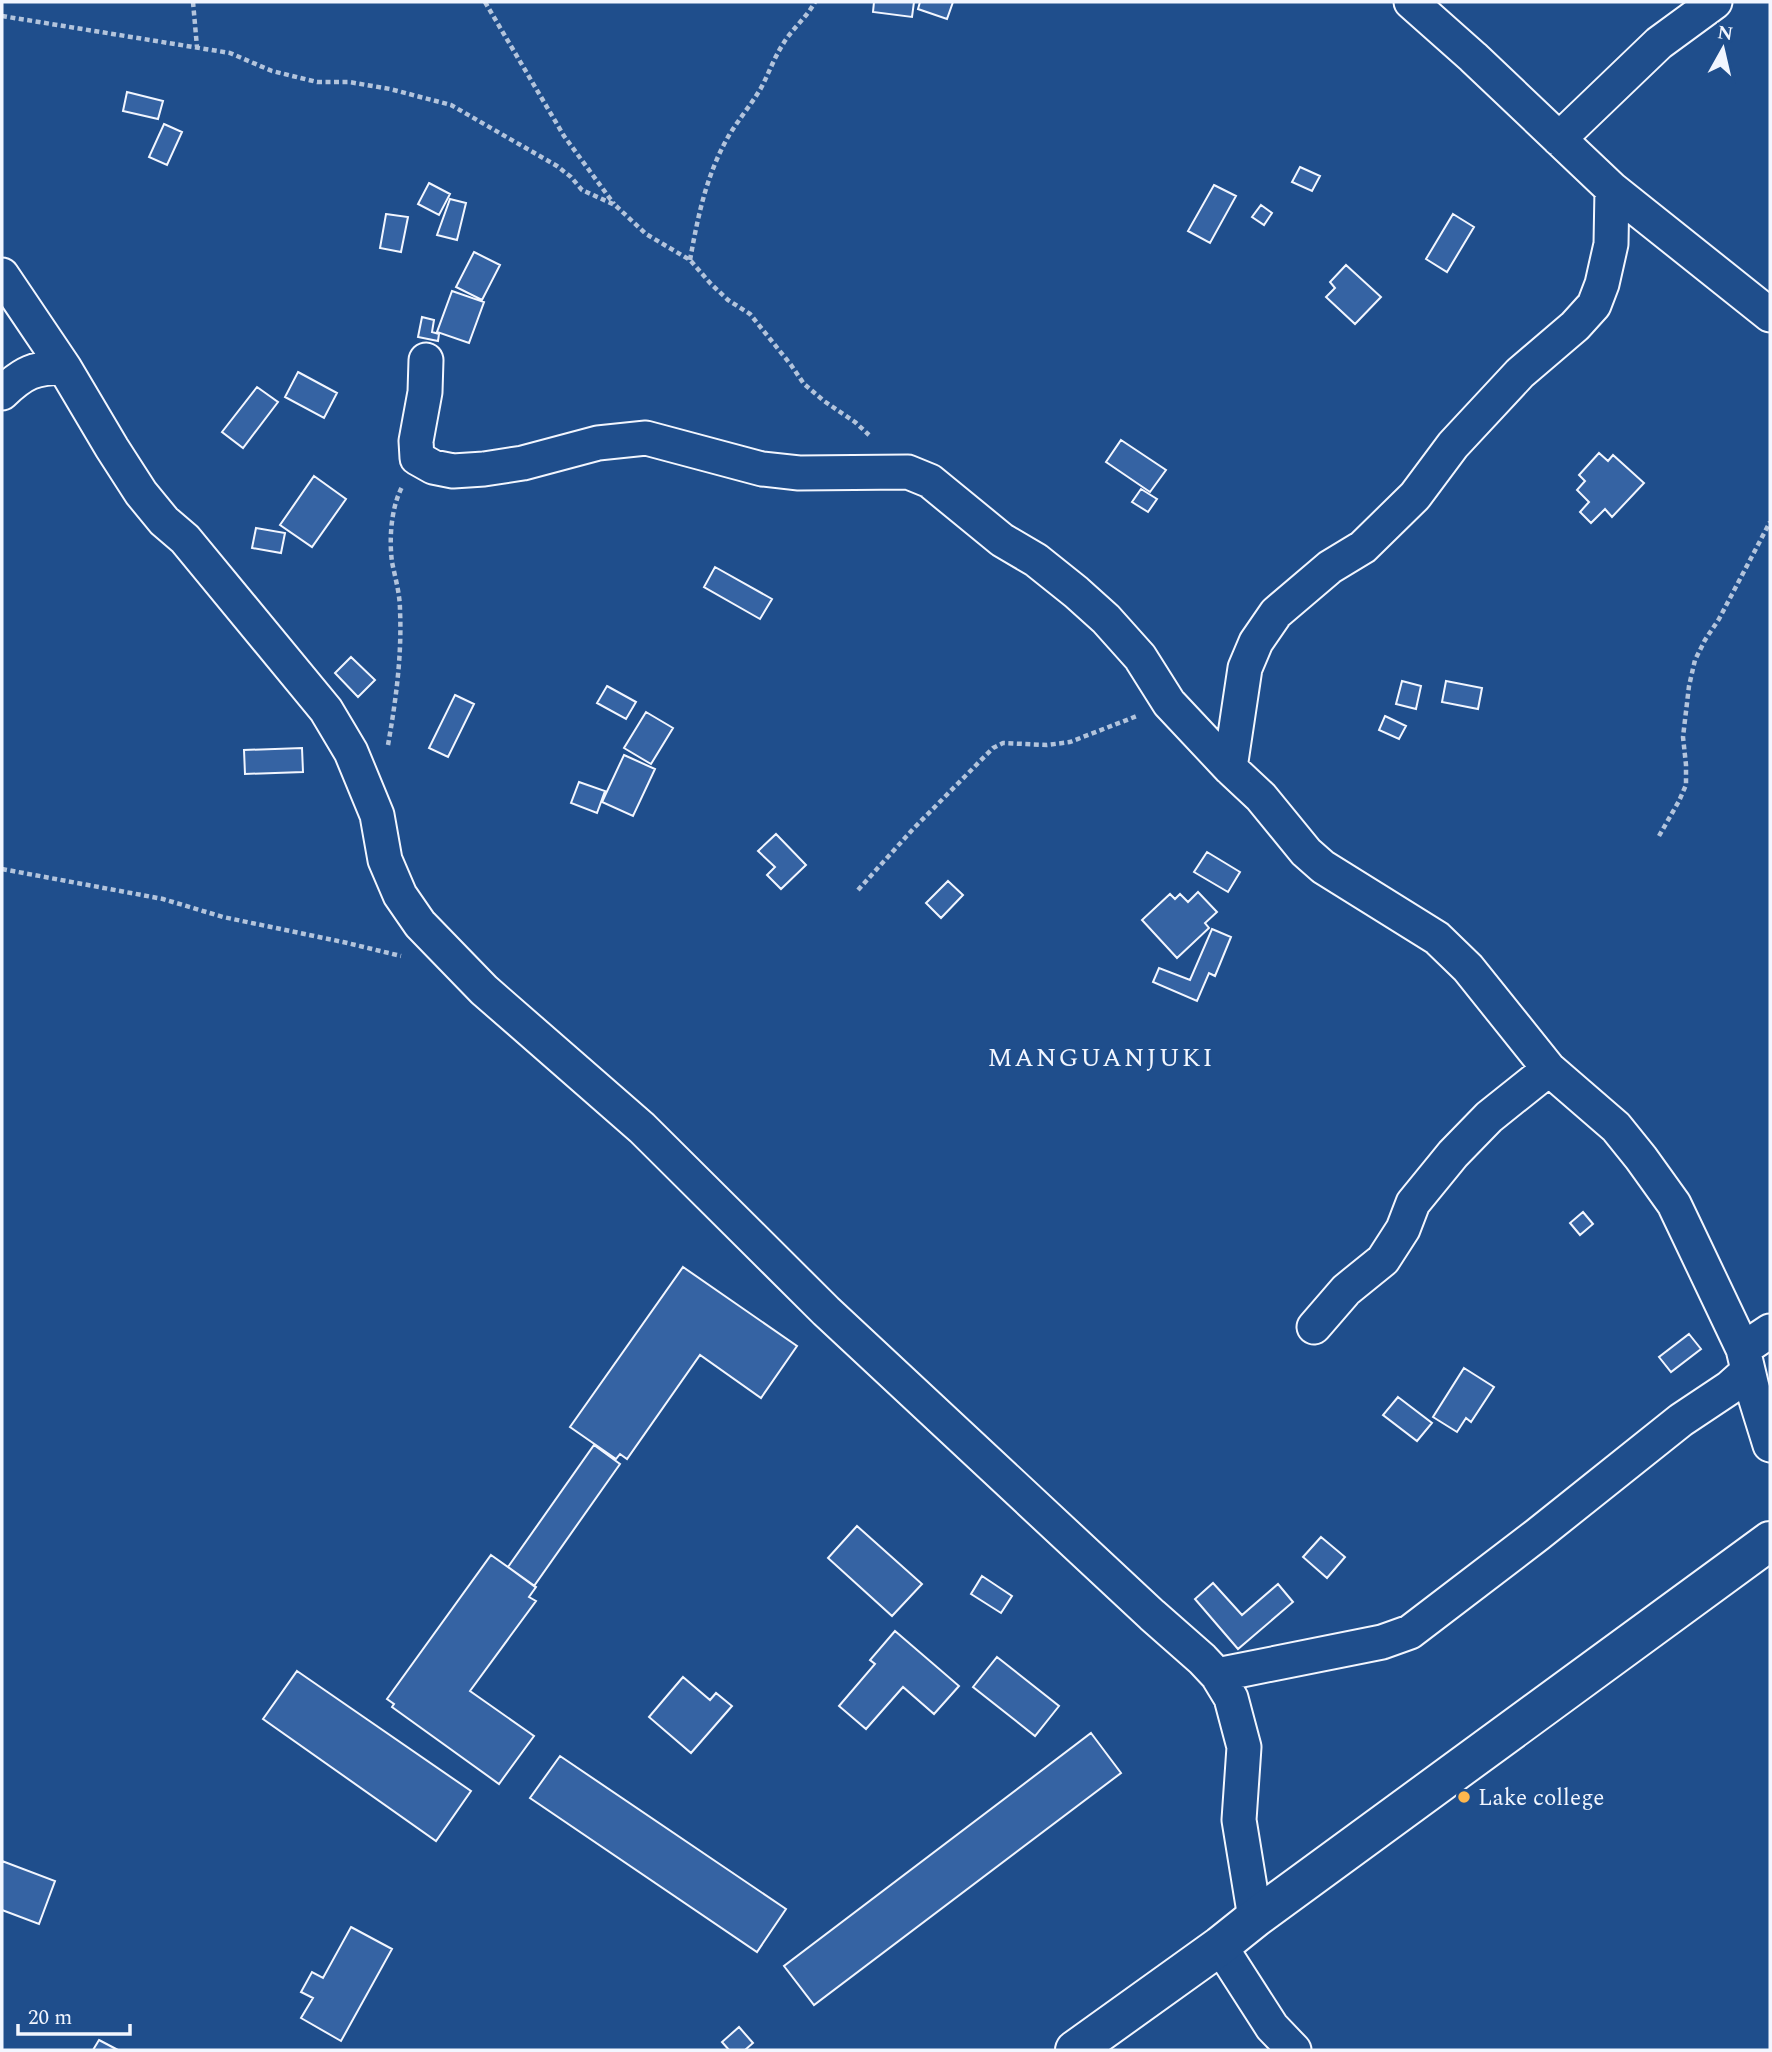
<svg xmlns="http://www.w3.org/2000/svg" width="1772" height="2052" viewBox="0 0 1772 2052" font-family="Spectral,serif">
  <rect width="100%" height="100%" fill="#1f4e8c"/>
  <path fill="#3563a3" stroke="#f2f6ff" stroke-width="2" d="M 874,2 L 914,2 L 912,17 L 873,12 Z
    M 920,2 L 953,2 L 947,19 L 918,9 Z
    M 127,92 L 163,101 L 158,119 L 123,111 Z
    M 164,124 L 182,132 L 167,165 L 149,157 Z
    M 1300,167 L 1320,176 L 1312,191 L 1292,182 Z
    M 429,183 L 450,194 L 439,215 L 418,204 Z
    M 1214,185 L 1236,196 L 1210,243 L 1188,231 Z
    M 450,199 L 466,203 L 457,240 L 437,235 Z
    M 1261,205 L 1272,213 L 1264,225 L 1252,217 Z
    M 386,214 L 408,217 L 401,252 L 380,248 Z
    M 1453,214 L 1474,227 L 1447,272 L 1426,259 Z
    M 474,252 L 500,265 L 482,300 L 456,287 Z
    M 1346,265 L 1381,297 L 1355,324 L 1326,297 L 1335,288 L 1330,282 Z
    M 452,291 L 484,302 L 469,343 L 437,332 Z
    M 422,317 L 434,320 L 432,332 L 439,334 L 438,341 L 418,337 Z
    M 298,372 L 337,393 L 324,418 L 285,397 Z
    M 257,387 L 278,402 L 243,448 L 222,432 Z
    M 1121,440 L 1166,470 L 1150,492 L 1106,462 Z
    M 1599,453 L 1608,461 L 1613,455 L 1644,483 L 1612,517 L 1605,509 L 1591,523 L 1580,512 L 1589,502 L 1577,490 L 1585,481 L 1579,475 Z
    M 314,476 L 346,499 L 312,547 L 280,525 Z
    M 1141,489 L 1157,499 L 1148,512 L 1132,502 Z
    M 256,528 L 285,533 L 281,553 L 252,548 Z
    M 715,567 L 772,599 L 760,619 L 704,587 Z
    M 351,657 L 375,680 L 358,697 L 335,673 Z
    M 1402,681 L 1421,686 L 1416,709 L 1396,704 Z
    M 1446,681 L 1482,688 L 1478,709 L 1442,702 Z
    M 607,686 L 636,702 L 626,719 L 597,703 Z
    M 455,695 L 474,704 L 448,757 L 429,748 Z
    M 646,712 L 673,728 L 651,764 L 624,748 Z
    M 1385,716 L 1406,726 L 1399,739 L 1379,730 Z
    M 302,748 L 303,772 L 245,774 L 244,750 Z
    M 624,755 L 655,769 L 633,816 L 602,802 Z
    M 579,782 L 605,791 L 597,813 L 571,803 Z
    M 776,834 L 806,865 L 781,889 L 767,875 L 775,867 L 758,851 Z
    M 1207,852 L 1240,872 L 1228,892 L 1194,872 Z
    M 948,881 L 963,895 L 941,918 L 926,903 Z
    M 1198,892 L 1217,912 L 1205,923 L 1209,928 L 1177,958 L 1142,920 L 1170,894 L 1175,899 L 1180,894 L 1188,902 Z
    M 1212,929 L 1231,937 L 1215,976 L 1209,973 L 1197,1001 L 1153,982 L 1159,968 L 1190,980 Z
    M 1583,1212 L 1593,1224 L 1580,1235 L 1570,1223 Z
    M 683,1267 L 797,1346 L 761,1398 L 700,1355 L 627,1459 L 620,1454 L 616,1459 L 570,1427 Z
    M 1689,1334 L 1701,1349 L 1671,1372 L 1659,1357 Z
    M 1464,1368 L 1494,1387 L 1471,1422 L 1466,1418 L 1457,1432 L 1433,1417 Z
    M 1398,1397 L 1432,1423 L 1417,1441 L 1383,1415 Z
    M 594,1445 L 620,1464 L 534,1586 L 508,1567 Z
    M 857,1526 L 922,1584 L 892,1616 L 828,1558 Z
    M 1321,1537 L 1345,1557 L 1327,1578 L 1303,1557 Z
    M 491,1555 L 536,1587 L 529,1597 L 536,1601 L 470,1691 L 534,1736 L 499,1784 L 392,1707 L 394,1704 L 387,1699 Z
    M 982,1576 L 1012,1596 L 1001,1613 L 971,1594 Z
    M 1213,1583 L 1242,1615 L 1278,1584 L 1293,1602 L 1238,1649 L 1195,1599 Z
    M 895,1631 L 959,1686 L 934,1714 L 903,1687 L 866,1729 L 839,1706 L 875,1664 L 870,1660 Z
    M 997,1657 L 1059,1706 L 1035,1736 L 973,1687 Z
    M 297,1671 L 471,1791 L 436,1841 L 263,1719 Z
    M 683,1677 L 710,1700 L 716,1693 L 732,1706 L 691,1753 L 649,1717 Z
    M 1091,1733 L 1121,1773 L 814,2005 L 784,1966 Z
    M 560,1756 L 786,1909 L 757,1952 L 530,1798 Z
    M 2,1861 L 55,1881 L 39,1924 L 2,1910 Z
    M 351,1927 L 392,1949 L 341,2041 L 301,2018 L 313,1998 L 301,1992 L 312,1972 L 323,1978 Z
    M 739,2027 L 753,2043 L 745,2050 L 729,2050 L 722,2042 Z
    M 99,2040 L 118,2050 L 93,2050 Z"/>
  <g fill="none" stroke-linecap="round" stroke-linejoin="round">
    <g stroke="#f2f6ff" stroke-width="37">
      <path id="street" d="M 1411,2 L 1473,57 L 1612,189 L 1770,315
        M 1559,139 L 1659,43 L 1715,2
        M 2,275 L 64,367 L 112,448 L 141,493 L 164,521 L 185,539 L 326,710 L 351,752 L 377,815 L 385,860 L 400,895 L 420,924 L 484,990 L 642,1128 L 826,1311 L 1152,1615 L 1202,1659 L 1217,1675 L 1231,1698 L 1244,1747 L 1239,1820 L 1255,1918
        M 426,360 L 425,392 L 416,441 L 417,458 L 433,467 L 453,471 L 484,469 L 523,463 L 598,443 L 646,438 L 762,469 L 799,473 L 908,472 L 930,481 L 1002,540 L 1036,560 L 1076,592 L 1106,619 L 1140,657 L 1169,703 L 1230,768 L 1261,797 L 1306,852 L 1323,867 L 1437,938 L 1468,968 L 1549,1069 L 1616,1127 L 1641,1158 L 1674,1204 L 1743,1349 L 1752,1387 L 1770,1445
        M 2,393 C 24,372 34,368 64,367
        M 1230,768 L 1245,668 L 1256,642 L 1276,613 L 1330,567 L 1363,547 L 1415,496 L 1453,445 L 1520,373 L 1575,326 L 1594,305 L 1602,284 L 1611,244 L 1612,189
        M 1314,1327 L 1346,1290 L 1383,1260 L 1403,1229 L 1413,1203 L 1453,1154 L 1489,1117 L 1549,1069
        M 1743,1349 L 1770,1331
        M 1217,1675 L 1382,1642 L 1410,1632 L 1537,1535 L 1681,1420 L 1729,1388 L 1748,1371
        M 1220,1946 L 1272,2027 L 1294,2050"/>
    </g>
    <g stroke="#f2f6ff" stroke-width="42">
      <path id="primary" d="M 1075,2050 L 1220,1946 L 1255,1918 L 1770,1541"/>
    </g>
    <path stroke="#b3c4dc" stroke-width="4.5" stroke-dasharray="5 3.5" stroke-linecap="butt" d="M 193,2 L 197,47
      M 485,2 L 564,136 L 614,204
      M 2,16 L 230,53 L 272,71 L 317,82 L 349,82 L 390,89 L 451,105 L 557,166 L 571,177 L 582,190 L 615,205 L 646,234 L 690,260 L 711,284 L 728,300 L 750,314 L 791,365 L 804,384 L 824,401 L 855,422 L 869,435
      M 690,260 C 698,216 706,176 728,137 C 738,120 751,105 761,88 C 769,73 774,58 783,44 C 792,29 807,17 815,2
      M 388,745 C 396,700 402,655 400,610 C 400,594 395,577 392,562 C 389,539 391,508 402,487
      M 1659,836 L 1679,801 L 1686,785 L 1686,765 L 1683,737 L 1689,686 L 1695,660 L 1705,640 L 1719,619 L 1770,522
      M 2,869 L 163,899 L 223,917 L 343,942 L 401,956
      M 858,890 L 914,828 L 993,748 L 1003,743 L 1047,745 L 1070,742 L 1137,716"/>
    <use href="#street" stroke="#1f4e8c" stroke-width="33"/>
    <use href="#primary" stroke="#1f4e8c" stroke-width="38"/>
  </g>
  <circle fill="#ffb74d" stroke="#1f4e8c" stroke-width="2.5" cx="1464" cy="1797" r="7"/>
  <g text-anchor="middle" stroke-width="5" stroke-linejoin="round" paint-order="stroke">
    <g font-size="23" fill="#f2f6ff" stroke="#1f4e8c" text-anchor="start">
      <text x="1478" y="1805">Lake college</text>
    </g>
    <g font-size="26" letter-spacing="2" fill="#f2f6ff" stroke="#1f4e8c">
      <text x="1101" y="1066">MANGUANJUKI</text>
    </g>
  </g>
  <rect width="1772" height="2052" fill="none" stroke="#f2f6ff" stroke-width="7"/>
  <g transform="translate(1723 49) rotate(8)" stroke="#1f4e8c" stroke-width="5" paint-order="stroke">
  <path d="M0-5L12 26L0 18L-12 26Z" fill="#f2f6ff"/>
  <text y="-10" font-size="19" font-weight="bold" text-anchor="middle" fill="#f2f6ff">N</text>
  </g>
  <path d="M18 2024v10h112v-10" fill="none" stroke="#f2f6ff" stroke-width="3.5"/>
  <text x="28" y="2024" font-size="21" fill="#f2f6ff" stroke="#1f4e8c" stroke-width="5" paint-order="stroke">20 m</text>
</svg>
